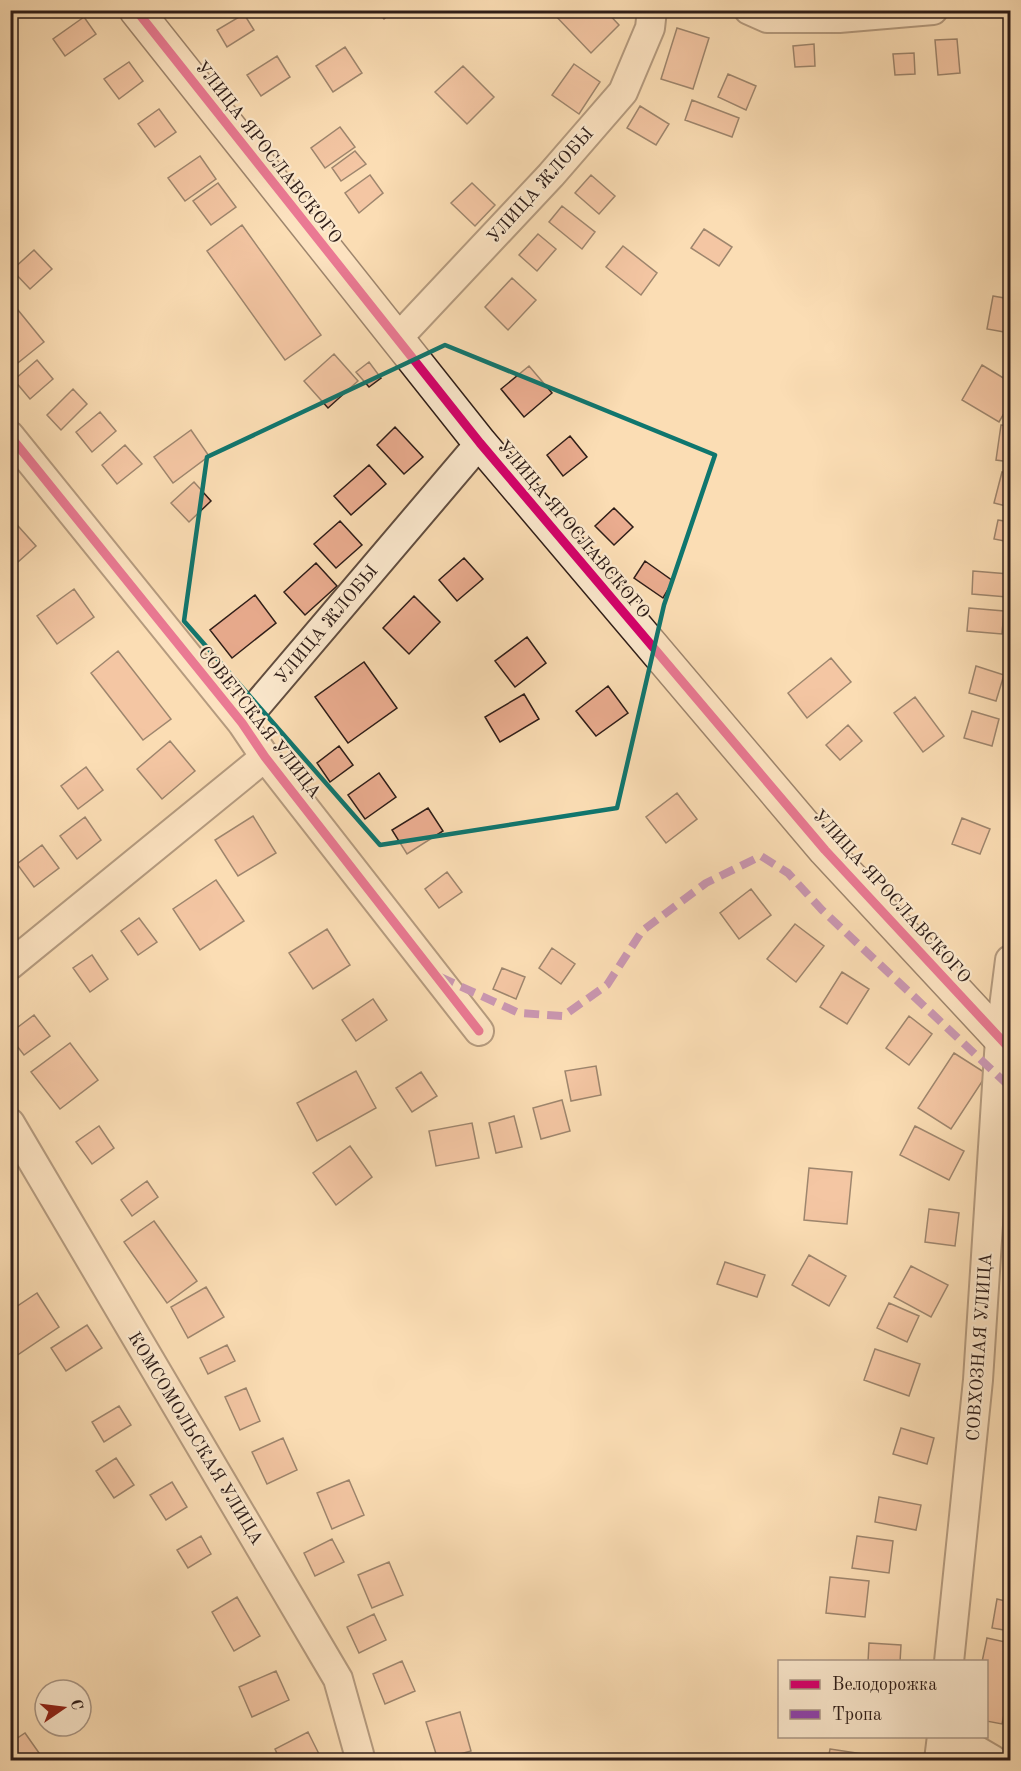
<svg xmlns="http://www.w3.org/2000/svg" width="1021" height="1771" viewBox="0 0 1021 1771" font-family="'Old Standard TT',serif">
  <rect width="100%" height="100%" fill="#fbddb4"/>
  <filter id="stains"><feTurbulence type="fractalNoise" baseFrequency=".00333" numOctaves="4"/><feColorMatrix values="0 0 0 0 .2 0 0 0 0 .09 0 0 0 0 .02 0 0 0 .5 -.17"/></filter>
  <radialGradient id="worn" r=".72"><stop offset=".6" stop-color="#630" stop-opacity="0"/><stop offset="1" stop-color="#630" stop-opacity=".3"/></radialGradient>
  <path fill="#eaac8f" stroke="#2e1d18" stroke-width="1.5" d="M 377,10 L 395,10 L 384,19 Z
    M 605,10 L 619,25 L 591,53 L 551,11 Z
    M 244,14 L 254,30 L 227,47 L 217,30 Z
    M 84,17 L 96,34 L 65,56 L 53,39 Z
    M 677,28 L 709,38 L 693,89 L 661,79 Z
    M 957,39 L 960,73 L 938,75 L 935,40 Z
    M 814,44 L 815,66 L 795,67 L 793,46 Z
    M 345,47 L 362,73 L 333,92 L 316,66 Z
    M 914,53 L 915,74 L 895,75 L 893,54 Z
    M 277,56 L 290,77 L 261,96 L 247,75 Z
    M 129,62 L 143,81 L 119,99 L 104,79 Z
    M 574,64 L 600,82 L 579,114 L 552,95 Z
    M 463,66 L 494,97 L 467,124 L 435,92 Z
    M 728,74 L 756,86 L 746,110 L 718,97 Z
    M 692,100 L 739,118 L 732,137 L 685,120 Z
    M 640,106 L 669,124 L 656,145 L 627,128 Z
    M 159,109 L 176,132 L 155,147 L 138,124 Z
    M 340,127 L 355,147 L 325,168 L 311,148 Z
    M 355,151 L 366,164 L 341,181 L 332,168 Z
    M 200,156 L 216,179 L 185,201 L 168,178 Z
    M 370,175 L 383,193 L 359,213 L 345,193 Z
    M 591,175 L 615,196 L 599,214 L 575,193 Z
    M 218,183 L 236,207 L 211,225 L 193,201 Z
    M 472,183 L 495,205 L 475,226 L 451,203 Z
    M 562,206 L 595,232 L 582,249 L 549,222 Z
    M 242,225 L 321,335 L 285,360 L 207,251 Z
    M 704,229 L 732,247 L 719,266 L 691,248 Z
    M 538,234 L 556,249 L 537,271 L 519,255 Z
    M 623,246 L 657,273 L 641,295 L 606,267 Z
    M 34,250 L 52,269 L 30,289 L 12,270 Z
    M 512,278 L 536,300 L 508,330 L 485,307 Z
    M 993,296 L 1010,299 L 1010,333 L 987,329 Z
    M 18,310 L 44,342 L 14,366 L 10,362 L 10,316 Z
    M 334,354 L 358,381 L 328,408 L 304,381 Z
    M 37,360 L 53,379 L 30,399 L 14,380 Z
    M 369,362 L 381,378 L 369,387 L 356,372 Z
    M 982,365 L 1010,382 L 1010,403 L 999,422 L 962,400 Z
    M 529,366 L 552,393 L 524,417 L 501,389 Z
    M 73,389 L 87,404 L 61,430 L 47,415 Z
    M 100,412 L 116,431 L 92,452 L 76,432 Z
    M 1001,425 L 1010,426 L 1010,462 L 996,460 Z
    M 395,427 L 423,457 L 404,474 L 377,445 Z
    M 191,430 L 209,456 L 173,483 L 154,457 Z
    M 570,436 L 587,457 L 563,476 L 547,455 Z
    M 125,445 L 142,464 L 117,484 L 102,465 Z
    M 369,465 L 386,484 L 351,515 L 334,496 Z
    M 1002,472 L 1010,474 L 1010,507 L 994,503 Z
    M 194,482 L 211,501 L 189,522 L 171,503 Z
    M 614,508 L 633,527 L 614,545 L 595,526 Z
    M 10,517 L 36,546 L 10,569 Z
    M 998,520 L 1010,522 L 1010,542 L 994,539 Z
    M 340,521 L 362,545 L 336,568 L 314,544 Z
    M 464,558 L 483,579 L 457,601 L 439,580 Z
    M 645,561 L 673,581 L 663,598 L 634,578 Z
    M 316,563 L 337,586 L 305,615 L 284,592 Z
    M 973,571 L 1009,574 L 1007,597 L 972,594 Z
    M 74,589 L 94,617 L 57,644 L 37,616 Z
    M 255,595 L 276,623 L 232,658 L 210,630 Z
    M 414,596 L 440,622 L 409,654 L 383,628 Z
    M 969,608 L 1004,611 L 1002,634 L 967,631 Z
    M 527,637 L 546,663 L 515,687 L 495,661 Z
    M 118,651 L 171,719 L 143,740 L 91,673 Z
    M 831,658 L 851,682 L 807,718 L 788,693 Z
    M 364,662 L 397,708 L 348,743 L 315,697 Z
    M 976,666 L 1004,675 L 996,701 L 969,693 Z
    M 608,686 L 628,713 L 596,736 L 576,711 Z
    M 524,694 L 539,719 L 500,742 L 485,717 Z
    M 915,697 L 944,736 L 923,752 L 894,713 Z
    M 972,711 L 999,719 L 992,746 L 964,738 Z
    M 848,725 L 862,741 L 840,760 L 826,745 Z
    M 170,741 L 195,771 L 162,799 L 137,769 Z
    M 339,746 L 353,765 L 330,782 L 317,763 Z
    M 86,767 L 103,790 L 78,809 L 61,786 Z
    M 379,773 L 396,797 L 365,819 L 348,795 Z
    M 677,793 L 697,819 L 666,843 L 646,817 Z
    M 428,808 L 443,831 L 407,854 L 392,830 Z
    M 253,816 L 276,853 L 238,876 L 215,840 Z
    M 85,817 L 101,840 L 77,859 L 60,836 Z
    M 962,818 L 990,829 L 980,854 L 952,844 Z
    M 42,845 L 59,868 L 34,887 L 17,864 Z
    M 447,872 L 462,892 L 439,908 L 425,889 Z
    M 216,880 L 244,921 L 200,950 L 173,909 Z
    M 751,889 L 771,915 L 739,939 L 720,913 Z
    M 139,918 L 157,942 L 138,955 L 121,931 Z
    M 795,924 L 824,946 L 796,982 L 767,959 Z
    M 327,929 L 350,965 L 313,989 L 289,953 Z
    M 552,948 L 575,964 L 561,984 L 539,968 Z
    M 92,955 L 108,979 L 90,992 L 73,968 Z
    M 502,968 L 525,977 L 516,999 L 493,989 Z
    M 842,972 L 869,989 L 847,1024 L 820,1007 Z
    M 373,999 L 387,1020 L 356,1041 L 342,1020 Z
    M 34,1015 L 50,1036 L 24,1055 L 10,1037 L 10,1033 Z
    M 909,1016 L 932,1034 L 909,1065 L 886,1048 Z
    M 70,1043 L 98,1080 L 60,1109 L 31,1072 Z
    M 954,1053 L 987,1074 L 951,1129 L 918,1108 Z
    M 596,1066 L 601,1095 L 571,1101 L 565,1071 Z
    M 356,1071 L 376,1108 L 317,1141 L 297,1103 Z
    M 421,1072 L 437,1096 L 412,1112 L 396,1088 Z
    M 562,1100 L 570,1131 L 541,1139 L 533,1108 Z
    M 514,1116 L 522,1147 L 496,1153 L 489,1123 Z
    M 472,1123 L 479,1158 L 436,1166 L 429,1131 Z
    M 99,1126 L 114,1148 L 92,1164 L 76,1142 Z
    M 915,1126 L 964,1151 L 949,1180 L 900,1155 Z
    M 350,1146 L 372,1177 L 336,1205 L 313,1173 Z
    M 809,1168 L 852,1172 L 847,1224 L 804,1220 Z
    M 147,1181 L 158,1197 L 132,1216 L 121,1200 Z
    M 929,1209 L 959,1213 L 955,1246 L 925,1242 Z
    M 154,1221 L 197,1281 L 167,1303 L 124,1242 Z
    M 809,1255 L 846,1276 L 829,1306 L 792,1285 Z
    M 725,1262 L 765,1275 L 757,1297 L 717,1284 Z
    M 911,1266 L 948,1285 L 931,1317 L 894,1297 Z
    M 206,1287 L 224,1317 L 188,1338 L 171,1307 Z
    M 37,1293 L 59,1327 L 10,1360 L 10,1311 Z
    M 889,1303 L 919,1316 L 907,1342 L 877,1328 Z
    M 87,1325 L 102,1348 L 66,1371 L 51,1348 Z
    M 227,1345 L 235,1361 L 208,1374 L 200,1358 Z
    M 875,1349 L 920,1364 L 909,1396 L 864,1380 Z
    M 246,1388 L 260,1421 L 240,1430 L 225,1397 Z
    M 119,1406 L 131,1425 L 104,1442 L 92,1422 Z
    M 901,1428 L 934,1438 L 927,1464 L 893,1454 Z
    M 283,1438 L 297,1470 L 267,1484 L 252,1452 Z
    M 116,1458 L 134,1485 L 114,1498 L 96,1471 Z
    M 349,1480 L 364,1515 L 332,1529 L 317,1493 Z
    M 172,1482 L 187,1507 L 166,1520 L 150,1495 Z
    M 879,1497 L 921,1505 L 916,1530 L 875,1522 Z
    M 201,1536 L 211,1554 L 188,1568 L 177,1550 Z
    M 857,1536 L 893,1541 L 889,1573 L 852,1568 Z
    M 332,1539 L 344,1562 L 315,1576 L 304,1553 Z
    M 389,1562 L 403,1595 L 372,1608 L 358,1575 Z
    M 830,1577 L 869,1581 L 865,1617 L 826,1613 Z
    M 237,1597 L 260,1636 L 234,1651 L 212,1612 Z
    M 997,1599 L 1010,1602 L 1010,1631 L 992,1628 Z
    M 374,1614 L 386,1640 L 359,1653 L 347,1627 Z
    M 987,1638 L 1010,1643 L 1010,1686 L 1002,1724 L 986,1721 L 986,1662 L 982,1662 Z
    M 869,1643 L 901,1645 L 900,1662 L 868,1662 Z
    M 402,1661 L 415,1691 L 385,1704 L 373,1674 Z
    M 276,1671 L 289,1700 L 252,1717 L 239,1687 Z
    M 460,1712 L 471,1751 L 438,1760 L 426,1722 Z
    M 308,1732 L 322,1760 L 280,1760 L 275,1749 Z
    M 25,1733 L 44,1760 L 10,1760 L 10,1743 Z
    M 830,1749 L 877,1756 L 876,1760 L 828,1760 Z"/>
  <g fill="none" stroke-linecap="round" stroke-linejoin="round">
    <g stroke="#614d3f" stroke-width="32">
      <path id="street" d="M 749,10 L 767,18 L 839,18 L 933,10
        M 396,340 L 551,175 L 623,92 L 650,28 L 652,10
        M 10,436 L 242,723 L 265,757 L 479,1031
        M 242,723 L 480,443
        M 10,965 L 265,757
        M 10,1123 L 338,1679 L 359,1754 L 357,1760
        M 949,1662 L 978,1380 L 1000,1039 L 1010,960
        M 952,1736 L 993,1760
        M 939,1760 L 942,1736"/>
    </g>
    <g stroke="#2e1d18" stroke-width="36">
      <path id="secondary" d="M 136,10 L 480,443 L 825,850 L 1010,1049"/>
    </g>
    <use href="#street" stroke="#fce9ce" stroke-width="28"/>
    <use href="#secondary" stroke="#fce9ce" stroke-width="33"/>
    <path stroke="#8e44ad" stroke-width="8" stroke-dasharray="15 8" stroke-linecap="butt" d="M 440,977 L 519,1013 L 563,1016 L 607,985 L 642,931 L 706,883 L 761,856 L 788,873 L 822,910 L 1010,1087"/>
    <g stroke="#fce9ce" stroke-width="13">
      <path id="cycleway" d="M 136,10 L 480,443 L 825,850 L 1010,1049
        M 10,436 L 242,723 L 265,757 L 479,1031"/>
    </g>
    <use href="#cycleway" stroke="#d6006c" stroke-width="9"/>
  </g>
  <path d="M0 0H1021V1771H0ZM 445,345 L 715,455 L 664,605 L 617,808 L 380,845 L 184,621 L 207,457 Z" fill="#fbddb4" fill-opacity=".55" fill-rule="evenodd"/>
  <path fill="none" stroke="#0f766e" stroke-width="4.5" stroke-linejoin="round" d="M 445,345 L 715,455 L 664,605 L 617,808 L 380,845 L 184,621 L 207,457 Z"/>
  <g text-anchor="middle" stroke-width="4.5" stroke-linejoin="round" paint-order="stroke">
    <g font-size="18" fill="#2e1d18" stroke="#fce9ce">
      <text transform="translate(269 152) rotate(52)" y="6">УЛИЦА ЯРОСЛАВСКОГО</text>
      <text transform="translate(540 185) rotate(-48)" y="6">УЛИЦА ЖЛОБЫ</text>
      <text transform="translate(574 529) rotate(50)" y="6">УЛИЦА ЯРОСЛАВСКОГО</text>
      <text transform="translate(326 624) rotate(-50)" y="6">УЛИЦА ЖЛОБЫ</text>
      <text transform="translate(260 722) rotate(52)" y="6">СОВЕТСКАЯ УЛИЦА</text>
      <text transform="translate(892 896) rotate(48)" y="6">УЛИЦА ЯРОСЛАВСКОГО</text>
      <text transform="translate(979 1347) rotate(-86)" y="6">СОВХОЗНАЯ УЛИЦА</text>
      <text transform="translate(196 1438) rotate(59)" y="6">КОМСОМОЛЬСКАЯ УЛИЦА</text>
    </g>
  </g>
  <rect width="1021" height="1771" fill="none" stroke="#fbddb4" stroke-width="36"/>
  <rect x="12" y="12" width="997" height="1747" fill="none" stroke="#2e1d18" stroke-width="3"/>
  <rect x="18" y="18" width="985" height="1735" fill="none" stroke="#2e1d18" stroke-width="1.5"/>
  <rect x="778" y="1660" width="210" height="78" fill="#fce9ce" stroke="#aa9785" stroke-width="1.5"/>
  <rect x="790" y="1680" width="30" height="9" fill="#d6006c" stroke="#aa9785" stroke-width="1.5"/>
  <text x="832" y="1690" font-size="18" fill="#2e1d18">Велодорожка</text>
  <rect x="790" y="1710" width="30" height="9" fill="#8e44ad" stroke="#aa9785" stroke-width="1.5"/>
  <text x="832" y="1720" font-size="18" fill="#2e1d18">Тропа</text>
  <g transform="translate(63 1708) rotate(76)"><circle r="28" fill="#fce9ce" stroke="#aa9785" stroke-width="1.5"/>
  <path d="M0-4.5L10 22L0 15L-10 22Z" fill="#8f2418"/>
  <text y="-9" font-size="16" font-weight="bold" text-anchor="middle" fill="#2e1d18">С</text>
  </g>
  <rect width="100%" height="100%" filter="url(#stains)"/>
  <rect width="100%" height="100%" fill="url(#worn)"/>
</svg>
